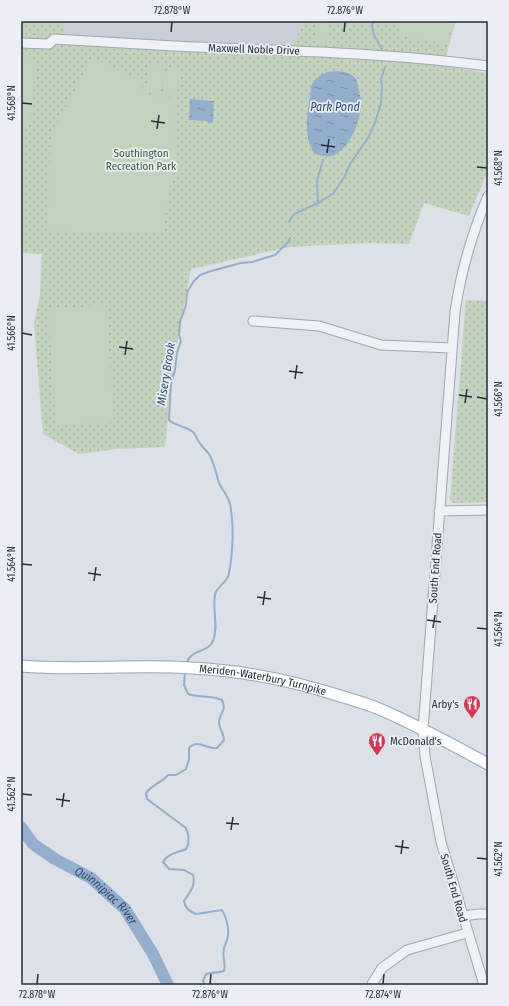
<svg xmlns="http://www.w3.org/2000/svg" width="509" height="1006" viewBox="0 0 509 1006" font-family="'Fira Sans Condensed',sans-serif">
  <defs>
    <pattern id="green-dots" width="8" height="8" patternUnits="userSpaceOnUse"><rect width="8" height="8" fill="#c2d2bc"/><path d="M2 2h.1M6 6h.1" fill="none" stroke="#a7b5a3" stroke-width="1.8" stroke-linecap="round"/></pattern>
    <pattern id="water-ripples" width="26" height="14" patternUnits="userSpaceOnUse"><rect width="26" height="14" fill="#93afcb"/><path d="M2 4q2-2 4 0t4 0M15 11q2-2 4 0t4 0" fill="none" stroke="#788fa6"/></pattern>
  </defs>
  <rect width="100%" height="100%" fill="#dce0e7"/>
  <path fill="#c9cfd9" d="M 64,21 L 305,21 L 292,48 L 63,34 Z"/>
  <path fill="url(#green-dots)" d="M 21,21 L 64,21 L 64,34 L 291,48 L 305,21 L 456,21 L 443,66 L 488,73 L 488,171 L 469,216 L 424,203 L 409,244 L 369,243 L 289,247 L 191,269 L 174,359 L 165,447 L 116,449 L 79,454 L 43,434 L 34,324 L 40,295 L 42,254 L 21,253 Z
    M 466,300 L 488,301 L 488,502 L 453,503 L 450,500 Z"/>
  <path fill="#c2d2bc" d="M 317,21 L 329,21 L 326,43 L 319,43 L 315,41 Z
    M 401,21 L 452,21 L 448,44 L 398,36 Z
    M 29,55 L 36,63 L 30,123 L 21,125 L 21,56 Z
    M 96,59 L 143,82 L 141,93 L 176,99 L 175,152 L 163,232 L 101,233 L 54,231 L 47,225 L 51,135 L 91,60 Z
    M 150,64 L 165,66 L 160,95 L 145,92 Z
    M 167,67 L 181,69 L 176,96 L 163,94 Z
    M 106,305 L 114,422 L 56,426 L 48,309 Z"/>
  <path fill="url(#water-ripples)" d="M 327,72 C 336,71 349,70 356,79 C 357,81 358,85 358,88 C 360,93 361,100 361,106 C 360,123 348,153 330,156 C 325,157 319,155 315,154 C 301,136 309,107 311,86 C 314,78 320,75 327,72 Z
    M 190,99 L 214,101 L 213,123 L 208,123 L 207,121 L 189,120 Z"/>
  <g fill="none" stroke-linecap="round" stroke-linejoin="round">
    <path stroke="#93afcb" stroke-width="2" d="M 373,21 C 370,32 377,40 382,49
      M 318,203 L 317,181 L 323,160
      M 289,222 L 294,214 L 318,203 L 333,194 L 345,176 L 350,164 L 368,138 L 375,123 L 381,103 L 382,87 L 381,79 L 385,67
      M 187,663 C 190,649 208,653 213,641 C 219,626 212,610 215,595 C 216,586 228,583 229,573 C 233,553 234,524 230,504 C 228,495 222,490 219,483 C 216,473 214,462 209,454 C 206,450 202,447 199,442 C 197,439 196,435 193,432 C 186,426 175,426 169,420 L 171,384 L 175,370 L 177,353 L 181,341 L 179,335 L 180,322 L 186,305 L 187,292 L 194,281 L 200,275 L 211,271 L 241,263 L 252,262 L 275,255 L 289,241 L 290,238
      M 185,671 L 184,685 L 188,694 C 199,698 211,695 222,700 C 227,711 220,712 219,722 C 219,729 224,733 224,740 L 217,748 C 207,750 198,738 189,748 L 189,759 L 186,769 L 176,775 L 168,775 C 161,783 152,785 146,793 L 147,799 L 186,828 C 189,835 190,842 186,849 C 179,852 167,854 163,862 L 169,869 L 184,870 L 193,875 C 196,887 190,891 184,901 C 185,908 190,912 196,914 L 222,910 C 227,918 230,931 227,940 C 226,943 224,946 224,949 C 222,957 226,963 224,971 C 218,973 212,972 206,974 L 203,981 L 205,985"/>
    <path stroke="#93afcb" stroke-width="12" id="s1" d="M 21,827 L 33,844 L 55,859 L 91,878 L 125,909 L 153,954 L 168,985"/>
    <g stroke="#a1a7b1" stroke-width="11">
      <path id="minor" d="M 21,43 L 49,44 L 54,39 C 94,41 134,44 174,46 C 279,51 384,52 488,66
        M 253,321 L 319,326 L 381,345 L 452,348
        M 439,511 L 488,510
        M 463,916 L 478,914 L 488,914
        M 372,984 L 382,968 L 407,950 L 467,933
        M 484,985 L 441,842 L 425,756 L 423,729 L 455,312 C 461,271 472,233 488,196"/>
    </g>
    <g stroke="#9aa5b4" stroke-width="13">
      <g id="major">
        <path id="s2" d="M 21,666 C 77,671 134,664 191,668 C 240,670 289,680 337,695 C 350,699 364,703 377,708 C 415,724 451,744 488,764"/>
      </g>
    </g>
    <use href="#minor" stroke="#eef1f5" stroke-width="9"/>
    <use href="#major" stroke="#fff" stroke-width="11"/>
  </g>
  <path fill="none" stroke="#242e3e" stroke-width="1.5" d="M 171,32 L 172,22M 344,32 L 345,22M 22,103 L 32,104M 151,121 L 165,123M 157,129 L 159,115M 321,145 L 335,147M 327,153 L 329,139M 477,167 L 487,168M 22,333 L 32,335M 119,347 L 133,349M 125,355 L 127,341M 289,371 L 303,373M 295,379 L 297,365M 459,395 L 472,397M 477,397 L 487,399M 465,403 L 467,389M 22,564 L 32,565M 88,573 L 101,575M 94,581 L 96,567M 257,597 L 271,599M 263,605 L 265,591M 427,620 L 441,622M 433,628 L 435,615M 477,628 L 487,629M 22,794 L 32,795M 56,799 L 70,801M 62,807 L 64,793M 226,823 L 239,824M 231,830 L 233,817M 395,846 L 409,848M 401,854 L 403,840M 477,858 L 487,859M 37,984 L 38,974M 210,984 L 211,974M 383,984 L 384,974"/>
  <defs>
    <g id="restaurant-pin" transform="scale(0.9)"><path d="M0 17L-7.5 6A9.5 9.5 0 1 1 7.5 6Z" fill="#d83550" stroke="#ebeff5"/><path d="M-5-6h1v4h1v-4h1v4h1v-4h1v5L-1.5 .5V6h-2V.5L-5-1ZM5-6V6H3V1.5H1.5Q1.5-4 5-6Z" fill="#fff"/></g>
  </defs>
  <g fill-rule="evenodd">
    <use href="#restaurant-pin" x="472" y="704"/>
    <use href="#restaurant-pin" x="377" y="741"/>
  </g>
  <g text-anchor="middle" stroke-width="3.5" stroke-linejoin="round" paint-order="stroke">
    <g font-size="11" fill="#242e3e" stroke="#ebeff5">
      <text transform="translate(254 49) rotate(2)" y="4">Maxwell Noble Drive</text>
      <text transform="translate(435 568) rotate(-86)" y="4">South End Road</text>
      <text dy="4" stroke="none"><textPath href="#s2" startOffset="243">Meriden-Waterbury Turnpike</textPath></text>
      <text transform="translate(454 888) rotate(74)" y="4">South End Road</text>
    </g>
    <g font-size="11" fill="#395b31" stroke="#ebeff5">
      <text x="141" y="157">Southington<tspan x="141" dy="13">Recreation Park</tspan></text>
    </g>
    <g font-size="11" fill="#242e3e" stroke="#ebeff5" text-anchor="end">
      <text x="459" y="708">Arby's</text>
      <text x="390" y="745" text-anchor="start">McDonald's</text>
    </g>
    <g font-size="12" font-style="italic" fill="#2c4e75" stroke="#ebeff5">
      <text x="335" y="111">Park Pond</text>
      <text transform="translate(166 374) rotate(-81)" y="4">Misery Brook</text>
      <text dy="4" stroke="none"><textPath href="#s1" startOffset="111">Quinnipiac River</textPath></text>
    </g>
  </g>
  <rect width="509" height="1006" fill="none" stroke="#ebeff5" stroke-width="44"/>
  <rect x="22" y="22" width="465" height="962" fill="none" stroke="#242e3e" stroke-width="1.5"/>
  <g font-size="10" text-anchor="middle" fill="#242e3e">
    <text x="172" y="14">72.878°W</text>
    <text x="345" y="14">72.876°W</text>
    <text transform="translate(11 103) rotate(-90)" y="4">41.568°N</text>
    <text transform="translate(498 168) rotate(-90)" y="4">41.568°N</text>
    <text transform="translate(11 333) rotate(-90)" y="4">41.566°N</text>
    <text transform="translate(498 399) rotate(-90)" y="4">41.566°N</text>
    <text transform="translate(11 564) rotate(-90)" y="4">41.564°N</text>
    <text transform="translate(498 629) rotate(-90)" y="4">41.564°N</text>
    <text transform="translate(11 794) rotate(-90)" y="4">41.562°N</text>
    <text transform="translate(498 859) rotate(-90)" y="4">41.562°N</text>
    <text x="37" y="998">72.878°W</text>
    <text x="210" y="998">72.876°W</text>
    <text x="383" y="998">72.874°W</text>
  </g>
</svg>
